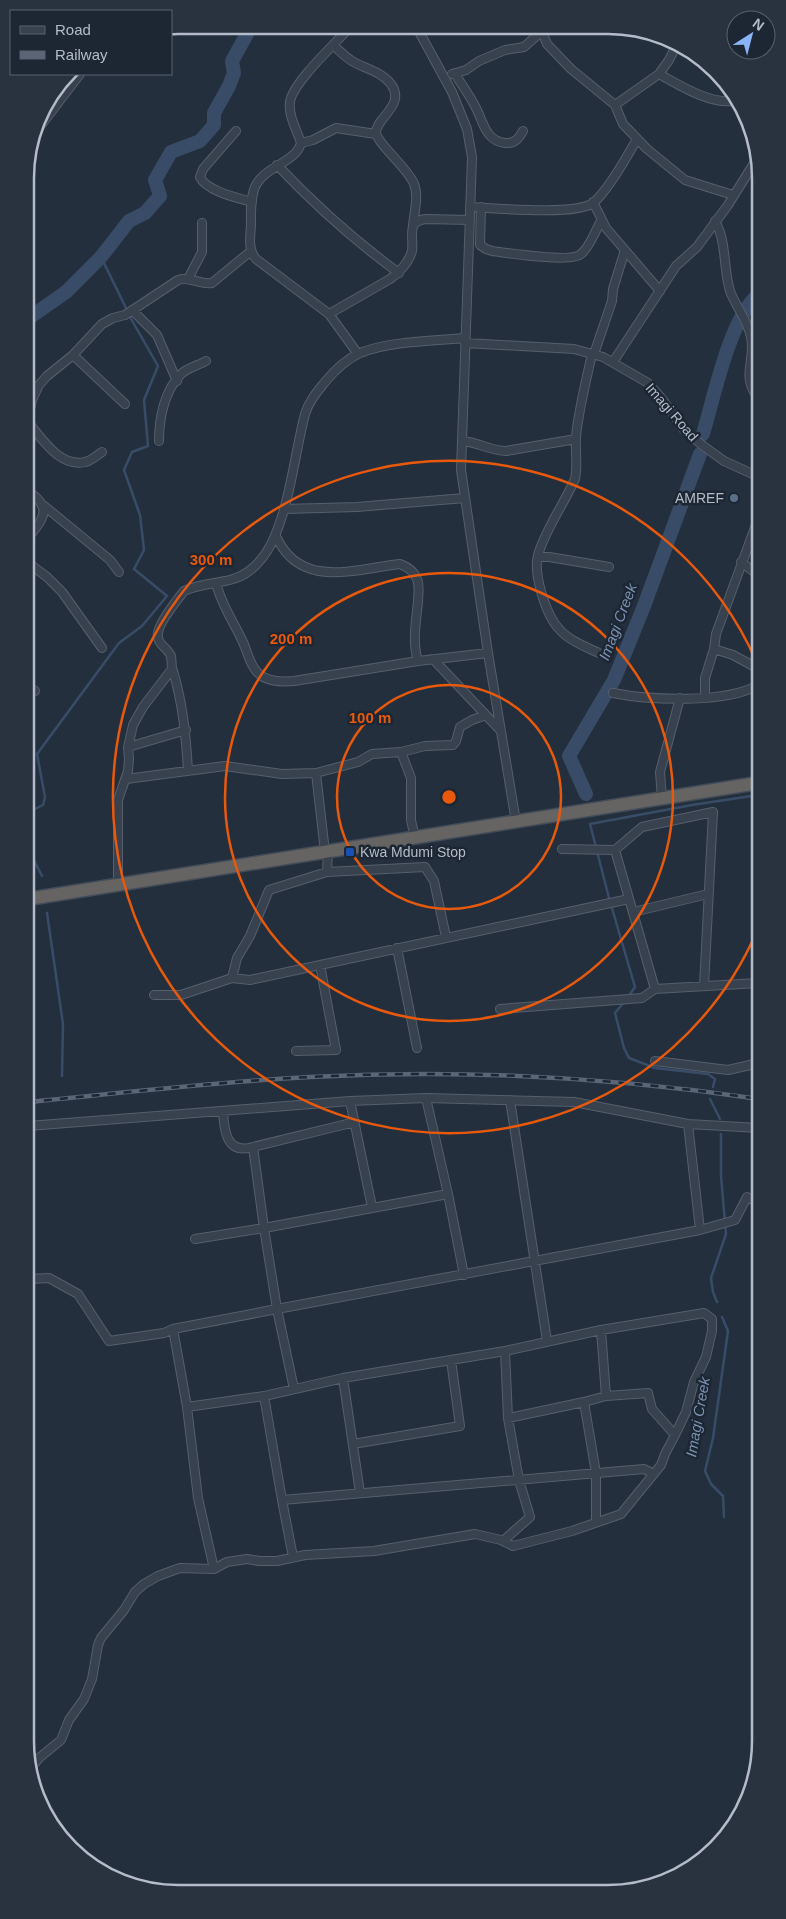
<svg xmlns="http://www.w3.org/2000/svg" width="786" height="1919" viewBox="0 0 786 1919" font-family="Helvetica,sans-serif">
  <rect width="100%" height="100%" fill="#242f3e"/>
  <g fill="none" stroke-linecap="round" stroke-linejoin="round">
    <path stroke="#394c67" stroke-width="2.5" d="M 101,257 L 126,308
      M 27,828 L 33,810 L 43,805 L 45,797 L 37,754 L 119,643 L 142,626 L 167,596 L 134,569 L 144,550 L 140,515 L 124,470 L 132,452 L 148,446 L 144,400 L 158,366 L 130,317
      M 27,847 L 42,876
      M 47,913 L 63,1024 L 62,1076
      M 628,997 L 635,987 L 609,898 L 590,824 L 692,805 L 758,795
      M 625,1001 L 615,1013 L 624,1048 L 629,1058 L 655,1068 L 708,1074 L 715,1079 L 713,1087
      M 710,1099 L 720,1119
      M 717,1302 L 713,1292 L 711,1278 L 726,1234 L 721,1176 L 721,1134
      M 722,1317 L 728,1331 L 713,1438 L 705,1471 L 711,1484 L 723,1496 L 724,1517"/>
    <path stroke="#394c67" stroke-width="14" d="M 26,320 L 66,292 L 101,257 L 129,221 L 145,213 L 160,196 L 155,180 L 171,152 L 200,141 L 214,125 L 214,113 L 229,86 L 234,73 L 232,61 L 252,25
      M 703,434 C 714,397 729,322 756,297
      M 586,794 L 569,756 L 614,680 L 644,606 L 700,454"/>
    <g stroke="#565f6c" stroke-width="10">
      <path id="minor" d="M 351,26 C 337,42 292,83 290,102 C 288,116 297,130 301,143 C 296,163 264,166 255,187 C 250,199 251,213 251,226 C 250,237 248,250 256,259 L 329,314 L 358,354
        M 416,26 L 452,92 L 467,129 L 472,157 L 461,470 L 488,653 L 516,822
        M 540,27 L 547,44 L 571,69 L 615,105 L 623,124 L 647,149 L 685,180 L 733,195
        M 334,46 C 340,51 345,57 352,61 C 365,69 381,71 391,84 C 406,105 377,117 376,132 C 376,143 409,169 414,184 C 419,196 414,213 413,226
        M 452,74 L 466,70 L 479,61 L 505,50 L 524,47 L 541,32
        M 455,74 C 462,85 470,96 476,108 C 483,122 486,141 505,143 C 515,144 518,139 523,131
        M 659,74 C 681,86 709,104 734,101
        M 615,105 L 659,74 L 669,60 L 678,42
        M 236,131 L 203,169 L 200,177 C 206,191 238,198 252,202
        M 35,133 L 80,74
        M 301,143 L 313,140 L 336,128 L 376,134
        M 277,165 C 314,204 355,241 399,273
        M 593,202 L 606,228 L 660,291
        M 470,207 C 495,208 574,216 593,203 C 606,193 628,155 637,139
        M 481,207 L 480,245 L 486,249 L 492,251 C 508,253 572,263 581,254 C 590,247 595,231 601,221
        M 715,221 C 727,242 723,268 730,291 C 736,307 747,319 751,337 C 756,359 741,376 757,396
        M 188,279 L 202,252 L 202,223
        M 132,310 L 157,335 L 177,381
        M 329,314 L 390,279 C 399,273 409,262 412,251 C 414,237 406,222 425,219 L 470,220
        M 465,343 L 574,349 L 603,357 L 648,383 L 663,400 L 684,430 L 702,445 L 724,461 L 757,476
        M 592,354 C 586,381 579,408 576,436 C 575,450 578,465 575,479 C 564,504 545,530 538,555 C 533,574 546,616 560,630 C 570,641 586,647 599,653
        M 594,354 L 612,301 L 613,289 L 625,250
        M 73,355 L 125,404
        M 613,362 L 676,266 L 697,247 L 728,205 L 756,160
        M 27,421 C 41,437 59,468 85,462 C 91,461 97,455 102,452
        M 26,428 L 32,400 L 39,385 L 47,376 L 73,355 L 102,324 L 113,318 L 125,315 L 178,280 C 190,276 200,285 212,283 L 251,251
        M 159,441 C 159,419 164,391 181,374 C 187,368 199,365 206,361
        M 462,441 C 478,442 491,451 506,451 L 576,439
        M 26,490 C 54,507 44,519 26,540
        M 43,505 L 110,560 L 119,572
        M 284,509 L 357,507 L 465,498
        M 276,536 C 300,590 355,569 400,564 C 408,567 414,571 417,579 C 420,586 418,595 418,602 C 416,622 412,642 418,661
        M 538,557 L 549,557 L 609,567
        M 27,562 L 47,577 L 62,592 L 102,648
        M 741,562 L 757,574
        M 216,583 C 221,604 233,621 242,640 C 248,652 250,669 263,677 C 273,682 284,682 294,681 L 418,661 L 488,653
        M 714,649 L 733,655 L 757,668
        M 433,659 L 500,730
        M 27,686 L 35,691
        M 613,693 C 648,700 726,704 758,685
        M 705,697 L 705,678 L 714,649 L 716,634 L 757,522
        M 128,747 L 186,730
        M 401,752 L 411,778 L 411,820 L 415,838
        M 188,771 C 186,737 183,704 173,671 C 171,667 172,661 171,656 C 167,647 156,644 158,633 C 159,622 177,600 184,591 C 205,581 231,585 249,571 C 269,556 277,533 284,510 C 293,478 297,445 305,414 C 309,401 317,392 325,382 C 334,371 347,359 360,353 C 390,341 433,341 465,338
        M 316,773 L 325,852
        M 126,779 L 225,766 L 282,774 L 316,773 L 358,762 L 372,754 L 401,752 L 425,746 L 453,745 L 456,741 L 460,727 L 472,720 L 486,715
        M 662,799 L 660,772 L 680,698
        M 562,849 L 615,850 L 642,827 L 713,812 L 704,986
        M 615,850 L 655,989
        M 327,872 L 328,851
        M 118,885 L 118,800 L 128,771 L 129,759 L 128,747 L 133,725 L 143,707 L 172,669
        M 633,912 L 708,894
        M 446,937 L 434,881 L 425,867 L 327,872 L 269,890 L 250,936 L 237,958 L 232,978 L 250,980 L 629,899
        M 397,948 L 417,1048
        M 154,995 L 181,995 L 232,978
        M 500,1009 L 642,998 L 655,989 L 758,983
        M 296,1051 L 336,1050 L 320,965
        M 655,1061 L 728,1070 L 759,1063
        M 426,1098 L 448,1194 L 264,1228 L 277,1309 L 700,1230 L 735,1220 L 747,1197 L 759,1203
        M 510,1100 L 547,1341
        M 350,1101 L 372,1207
        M 223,1111 C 224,1130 226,1155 253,1147
        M 688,1124 L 700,1230
        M 28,1126 L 350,1101 L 426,1098 L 574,1102 L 688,1124 L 759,1128
        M 448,1194 L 464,1275
        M 195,1239 L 264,1228 L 253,1147 L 355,1122
        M 29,1279 L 49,1278 L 78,1294 L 109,1341 L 164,1333 L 173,1329 L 277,1309 L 294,1389
        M 173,1329 L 187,1407
        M 343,1378 L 360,1493
        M 606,1396 L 648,1393 L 652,1409 L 675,1435
        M 584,1402 L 606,1396 L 601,1330
        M 508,1418 L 584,1402 L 596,1473 L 596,1521
        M 353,1444 L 460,1426 L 451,1360
        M 282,1500 L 293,1557
        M 503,1541 L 530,1517 L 519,1480 L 508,1418 L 505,1351
        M 214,1569 L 198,1498 L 187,1407 L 264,1396
        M 30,1769 L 39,1758 L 61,1740 L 69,1720 L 84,1699 L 92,1679 L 98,1645 L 101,1638 L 124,1610 L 135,1592 L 144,1584 L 158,1576 L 180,1568 L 214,1569 L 227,1562 L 247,1559 L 259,1561 L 277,1561 L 305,1555 L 374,1551 L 475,1534 L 501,1540 L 513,1546 L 572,1531 L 621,1514 L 661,1465 L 665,1454 L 675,1435 L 686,1412 L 694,1382 L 706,1357 L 712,1331 L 712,1319 L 704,1313 L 601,1330 L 505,1351 L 343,1378 L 264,1396 L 282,1500 L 644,1469 L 654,1474"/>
    </g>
    <g stroke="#434c59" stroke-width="15">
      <path id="trunk" d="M 28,899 L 758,783"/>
    </g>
    <use href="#minor" stroke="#38414e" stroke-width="8"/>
    <use href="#trunk" stroke="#656462" stroke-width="12"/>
    <g stroke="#5a6575" stroke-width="4.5">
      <path id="rail" d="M 28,1102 C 122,1093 216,1082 310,1077 C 460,1069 611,1077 759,1099"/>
    </g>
    <use href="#rail" stroke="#1d2633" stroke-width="2.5" stroke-dasharray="8" stroke-linecap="butt"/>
  </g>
  <g fill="none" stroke="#e8590c" stroke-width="2.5">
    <circle cx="449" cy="797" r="112"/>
    <circle cx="449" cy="797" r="224"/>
    <path d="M757 931A336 336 0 1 1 757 663"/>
  </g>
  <circle fill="#5c6f8a" stroke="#1d2633" stroke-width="2" cx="734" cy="498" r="5"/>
  <rect fill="#1a4fb4" stroke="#1d2633" stroke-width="2" x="345" y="847" width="10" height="10" rx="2.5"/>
  <g text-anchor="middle" stroke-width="5" stroke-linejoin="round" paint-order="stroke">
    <g font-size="14" fill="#b4bcc9" stroke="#1d2633">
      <text transform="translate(672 412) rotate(49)" y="5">Imagi Road</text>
    </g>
    <g font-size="14" fill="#b4bcc9" stroke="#1d2633" text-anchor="end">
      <text x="724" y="503">AMREF</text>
      <text x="360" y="857" text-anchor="start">Kwa Mdumi Stop</text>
    </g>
    <g font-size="15" font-style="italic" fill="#7c92b1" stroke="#1d2633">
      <text transform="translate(618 622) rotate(-69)" y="5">Imagi Creek</text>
      <text transform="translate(698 1417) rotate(-80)" y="5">Imagi Creek</text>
    </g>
  </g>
  <path d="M0 0H786V1919H0ZM178 34H608A144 144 0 0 1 752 178V1741A144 144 0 0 1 608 1885H178A144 144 0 0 1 34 1741V178A144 144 0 0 1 178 34Z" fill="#29323f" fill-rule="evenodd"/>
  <path fill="none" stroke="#b4bcc9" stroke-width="2.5" d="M178 34H608A144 144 0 0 1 752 178V1741A144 144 0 0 1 608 1885H178A144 144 0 0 1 34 1741V178A144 144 0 0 1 178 34Z"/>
  <circle cx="449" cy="797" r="8" fill="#e8590c" stroke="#1d2633" stroke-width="2.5"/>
  <g font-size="15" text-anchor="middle" font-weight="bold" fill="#e8590c" stroke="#1d2633" stroke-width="5" stroke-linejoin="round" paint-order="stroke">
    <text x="211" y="565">300 m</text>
    <text x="291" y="644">200 m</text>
    <text x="370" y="723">100 m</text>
  </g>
  <rect x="10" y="10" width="162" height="65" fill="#1d2633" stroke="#59626f"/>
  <rect x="20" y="26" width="25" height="8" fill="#38414e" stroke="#59626f"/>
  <text x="55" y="35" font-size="15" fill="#b4bcc9">Road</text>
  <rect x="20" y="51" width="25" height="8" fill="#5a6575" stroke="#59626f"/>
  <text x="55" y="60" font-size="15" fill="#b4bcc9">Railway</text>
  <g transform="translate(751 35) rotate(36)"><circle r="24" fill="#1d2633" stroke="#59626f"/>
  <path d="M0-4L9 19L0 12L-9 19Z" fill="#8ab4f8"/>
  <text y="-8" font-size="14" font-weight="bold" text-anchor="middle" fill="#b4bcc9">N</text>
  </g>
</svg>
